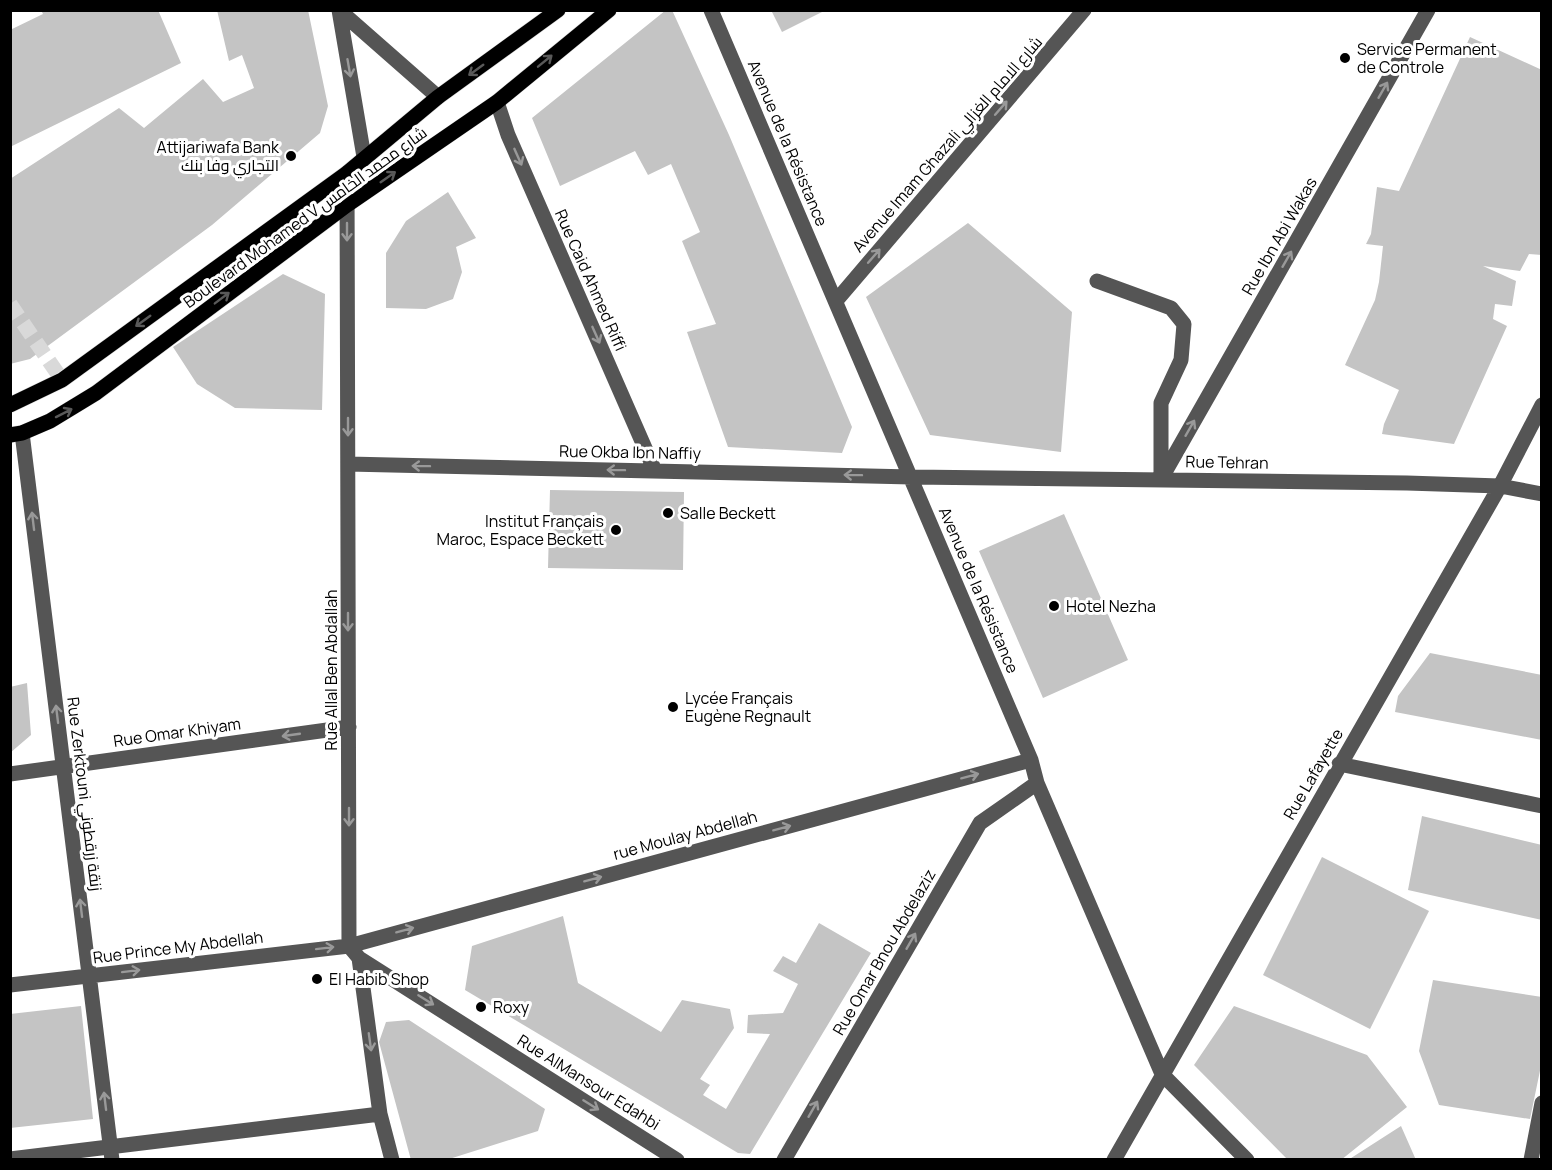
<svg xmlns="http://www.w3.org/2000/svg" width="1552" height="1170" viewBox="0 0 1552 1170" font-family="Manrope,Cairo,sans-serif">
  <rect width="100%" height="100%" fill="#fff"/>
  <path fill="#c4c4c4" d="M 41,10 L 158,10 L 181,63 L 10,147 L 10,30 L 43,14 Z
    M 217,10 L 308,10 L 328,106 L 320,133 L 212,225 L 30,359 L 10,364 L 10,179 L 119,108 L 144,128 L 203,79 L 223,102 L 254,88 L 242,55 L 229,61 Z
    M 666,10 L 672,10 L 729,135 L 852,427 L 842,453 L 728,447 L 687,332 L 716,324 L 682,241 L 700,232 L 671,164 L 648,175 L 635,151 L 560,186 L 532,118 Z
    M 771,10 L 826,10 L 782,32 Z
    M 1470,37 L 1542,70 L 1542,255 L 1529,254 L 1520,271 L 1483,266 L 1516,281 L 1512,306 L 1495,304 L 1493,319 L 1507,326 L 1454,444 L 1382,434 L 1384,424 L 1399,390 L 1345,365 L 1375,300 L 1379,282 L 1383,246 L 1366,244 L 1371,234 L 1377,187 L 1399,191 Z
    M 448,192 L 476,238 L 456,247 L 462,272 L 453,299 L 426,309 L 386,308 L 386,253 L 406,221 Z
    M 968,223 L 1072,312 L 1061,452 L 930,435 L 866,297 Z
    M 283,274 L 325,294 L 322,410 L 235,408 L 197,384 L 173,347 Z
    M 550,490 L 684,492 L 683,570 L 548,568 Z
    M 1064,514 L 1128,660 L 1043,698 L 979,551 Z
    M 1430,653 L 1542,675 L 1542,740 L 1395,712 L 1398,696 Z
    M 27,683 L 31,735 L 10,753 L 10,687 Z
    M 1422,816 L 1542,845 L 1542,920 L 1408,890 Z
    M 1322,857 L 1429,911 L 1370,1029 L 1263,975 Z
    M 563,916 L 578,983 L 661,1032 L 682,1000 L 730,1009 L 734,1028 L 700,1079 L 710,1085 L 703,1095 L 726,1109 L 770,1034 L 747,1033 L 748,1015 L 783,1013 L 798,984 L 773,971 L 783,956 L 796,963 L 819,923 L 871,953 L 750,1154 L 738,1153 L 465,990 L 472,946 Z
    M 1433,980 L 1542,997 L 1542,1061 L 1530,1119 L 1439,1105 L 1419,1051 Z
    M 81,1006 L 93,1119 L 10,1128 L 10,1014 Z
    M 1234,1006 L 1367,1055 L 1407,1107 L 1341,1160 L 1288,1160 L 1194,1065 Z
    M 409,1020 L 545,1109 L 538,1131 L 446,1160 L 411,1160 L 379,1042 L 386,1022 Z
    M 1401,1126 L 1416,1160 L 1348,1160 Z"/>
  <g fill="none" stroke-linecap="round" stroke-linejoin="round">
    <path stroke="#d9d9d9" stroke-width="15" stroke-dasharray="15 8" stroke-linecap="butt" d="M 10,304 L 62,380"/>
    <g stroke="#dbdbdb" stroke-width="16">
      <path id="major" d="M 10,405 L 62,380 L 347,173 L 438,97 L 558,10
        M 10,435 L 22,433 L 50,421 L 96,393 L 347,205 L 497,102 L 609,10"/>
    </g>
    <path stroke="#555" stroke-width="15" d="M 339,10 L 364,157
      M 339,10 L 438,97
      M 711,10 L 1031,760 L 1037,783 L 1162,1074 L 1247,1160
      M 497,102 L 508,135 L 655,471
      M 347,173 L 349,946 L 359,958 L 380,1114 L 392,1160
      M 1097,281 L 1171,308 L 1184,324 L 1181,360 L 1161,403 L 1161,479
      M 836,301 L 1084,10
      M 22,433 L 112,1160
      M 348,464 L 912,477 L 1407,483 L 1500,486 L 1542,494
      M 1161,479 L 1428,10
      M 1339,764 L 1542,806
      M 10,774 L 349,727
      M 359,958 L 677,1160
      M 10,985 L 349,946 L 1031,760
      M 10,1159 L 380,1114
      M 784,1160 L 980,823 L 1037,783
      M 1114,1160 L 1500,486 L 1542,405
      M 1531,1160 L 1542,1103"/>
    <use href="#major" stroke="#000" stroke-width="15"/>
  </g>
  <defs><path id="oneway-shaft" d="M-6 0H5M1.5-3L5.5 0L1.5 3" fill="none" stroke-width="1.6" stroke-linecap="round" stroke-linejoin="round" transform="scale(1.5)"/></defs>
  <g stroke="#595959">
    <use href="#oneway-shaft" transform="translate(545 61) rotate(-39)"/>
    <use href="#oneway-shaft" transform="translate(476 70) rotate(144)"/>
    <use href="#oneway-shaft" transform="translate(388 177) rotate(-35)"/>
    <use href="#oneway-shaft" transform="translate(222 298) rotate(-37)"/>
    <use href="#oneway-shaft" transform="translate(143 321) rotate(144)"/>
    <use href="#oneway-shaft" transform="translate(64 413) rotate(-27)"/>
  </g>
  <g stroke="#999">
    <use href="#oneway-shaft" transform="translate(349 68) rotate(80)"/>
    <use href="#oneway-shaft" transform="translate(1383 90) rotate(-60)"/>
    <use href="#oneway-shaft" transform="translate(1001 108) rotate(-49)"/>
    <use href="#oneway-shaft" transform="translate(518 157) rotate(66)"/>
    <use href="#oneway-shaft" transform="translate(347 232) rotate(90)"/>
    <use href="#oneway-shaft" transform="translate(874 256) rotate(-49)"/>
    <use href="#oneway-shaft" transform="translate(1287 259) rotate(-60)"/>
    <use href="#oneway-shaft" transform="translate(596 335) rotate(66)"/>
    <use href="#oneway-shaft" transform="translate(348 427) rotate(90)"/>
    <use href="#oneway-shaft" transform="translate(1190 428) rotate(-60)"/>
    <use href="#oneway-shaft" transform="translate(421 466) rotate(-179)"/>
    <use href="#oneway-shaft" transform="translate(616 470) rotate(-179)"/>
    <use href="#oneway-shaft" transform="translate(853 475) rotate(-179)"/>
    <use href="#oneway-shaft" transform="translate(33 521) rotate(-97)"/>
    <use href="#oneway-shaft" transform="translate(348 622) rotate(90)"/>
    <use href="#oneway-shaft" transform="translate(57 714) rotate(-97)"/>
    <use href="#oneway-shaft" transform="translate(291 735) rotate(172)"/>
    <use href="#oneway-shaft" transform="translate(970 776) rotate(-15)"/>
    <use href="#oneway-shaft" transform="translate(349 817) rotate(90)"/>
    <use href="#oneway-shaft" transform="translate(782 828) rotate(-15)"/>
    <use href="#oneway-shaft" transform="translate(593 879) rotate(-15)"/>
    <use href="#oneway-shaft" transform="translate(81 908) rotate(-97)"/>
    <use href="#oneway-shaft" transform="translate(405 930) rotate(-15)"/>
    <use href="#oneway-shaft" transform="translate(911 941) rotate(-60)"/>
    <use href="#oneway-shaft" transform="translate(325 948) rotate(-7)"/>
    <use href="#oneway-shaft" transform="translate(131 971) rotate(-7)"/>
    <use href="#oneway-shaft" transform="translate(426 1000) rotate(32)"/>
    <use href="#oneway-shaft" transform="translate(370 1042) rotate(82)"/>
    <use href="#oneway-shaft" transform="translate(105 1101) rotate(-97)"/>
    <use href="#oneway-shaft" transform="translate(591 1105) rotate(32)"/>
    <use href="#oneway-shaft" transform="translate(813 1109) rotate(-60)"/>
  </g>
  <g fill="#000" stroke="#fff" stroke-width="2">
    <circle cx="1345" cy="58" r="6"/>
    <circle cx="291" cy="156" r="6"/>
    <circle cx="668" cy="513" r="6"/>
    <circle cx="616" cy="530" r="6"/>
    <circle cx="1054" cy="606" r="6"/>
    <circle cx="673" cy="707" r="6"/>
    <circle cx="317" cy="979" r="6"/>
    <circle cx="481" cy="1007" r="6"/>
  </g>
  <g text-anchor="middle" stroke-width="6" stroke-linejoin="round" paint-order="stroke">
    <g font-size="16" fill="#000" stroke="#fff" text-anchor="start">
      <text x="1357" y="55">Service Permanent<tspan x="1357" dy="18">de Controle</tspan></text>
      <text x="279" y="153" text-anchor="end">Attijariwafa Bank<tspan x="279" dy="18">التجاري وفا بنك</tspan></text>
      <text x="680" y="519">Salle Beckett</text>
      <text x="604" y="527" text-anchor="end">Institut Français<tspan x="604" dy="18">Maroc, Espace Beckett</tspan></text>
      <text x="1066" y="612">Hotel Nezha</text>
      <text x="685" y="704">Lycée Français<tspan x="685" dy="18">Eugène Regnault</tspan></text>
      <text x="329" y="985">El Habib Shop</text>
      <text x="493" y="1013">Roxy</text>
    </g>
    <g font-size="16" fill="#000" stroke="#fff">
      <text transform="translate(788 143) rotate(67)" y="6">Avenue de la Résistance</text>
      <text transform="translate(947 144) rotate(-49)" y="6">Avenue Imam Ghazali شارع الامام الغزالي</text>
      <text transform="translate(305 217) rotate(-36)" y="6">Boulevard Mohamed V شارع محمد الخامس</text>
      <text transform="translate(1279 236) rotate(-60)" y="6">Rue Ibn Abi Wakas</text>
      <text transform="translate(591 280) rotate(66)" y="6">Rue Caid Ahmed Riffi</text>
      <text transform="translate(630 452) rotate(1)" y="6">Rue Okba Ibn Naffiy</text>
      <text transform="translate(1227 462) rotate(1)" y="6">Rue Tehran</text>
      <text transform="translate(979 590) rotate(67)" y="6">Avenue de la Résistance</text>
      <text transform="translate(331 670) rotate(-90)" y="6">Rue Allal Ben Abdallah</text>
      <text transform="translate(177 732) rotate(-8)" y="6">Rue Omar Khiyam</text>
      <text transform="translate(1313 774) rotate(-60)" y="6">Rue Lafayette</text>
      <text transform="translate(85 794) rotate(83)" y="6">Rue Zerktouni زنقة زرقطوني</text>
      <text transform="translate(685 835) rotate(-15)" y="6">rue Moulay Abdellah</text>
      <text transform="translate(178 947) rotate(-7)" y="6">Rue Prince My Abdellah</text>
      <text transform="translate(884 952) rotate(-60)" y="6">Rue Omar Bnou Abdelaziz</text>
      <text transform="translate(589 1082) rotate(32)" y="6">Rue AlMansour Edahbi</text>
    </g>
  </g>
  <rect width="1552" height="1170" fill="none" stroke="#000000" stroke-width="24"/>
</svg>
